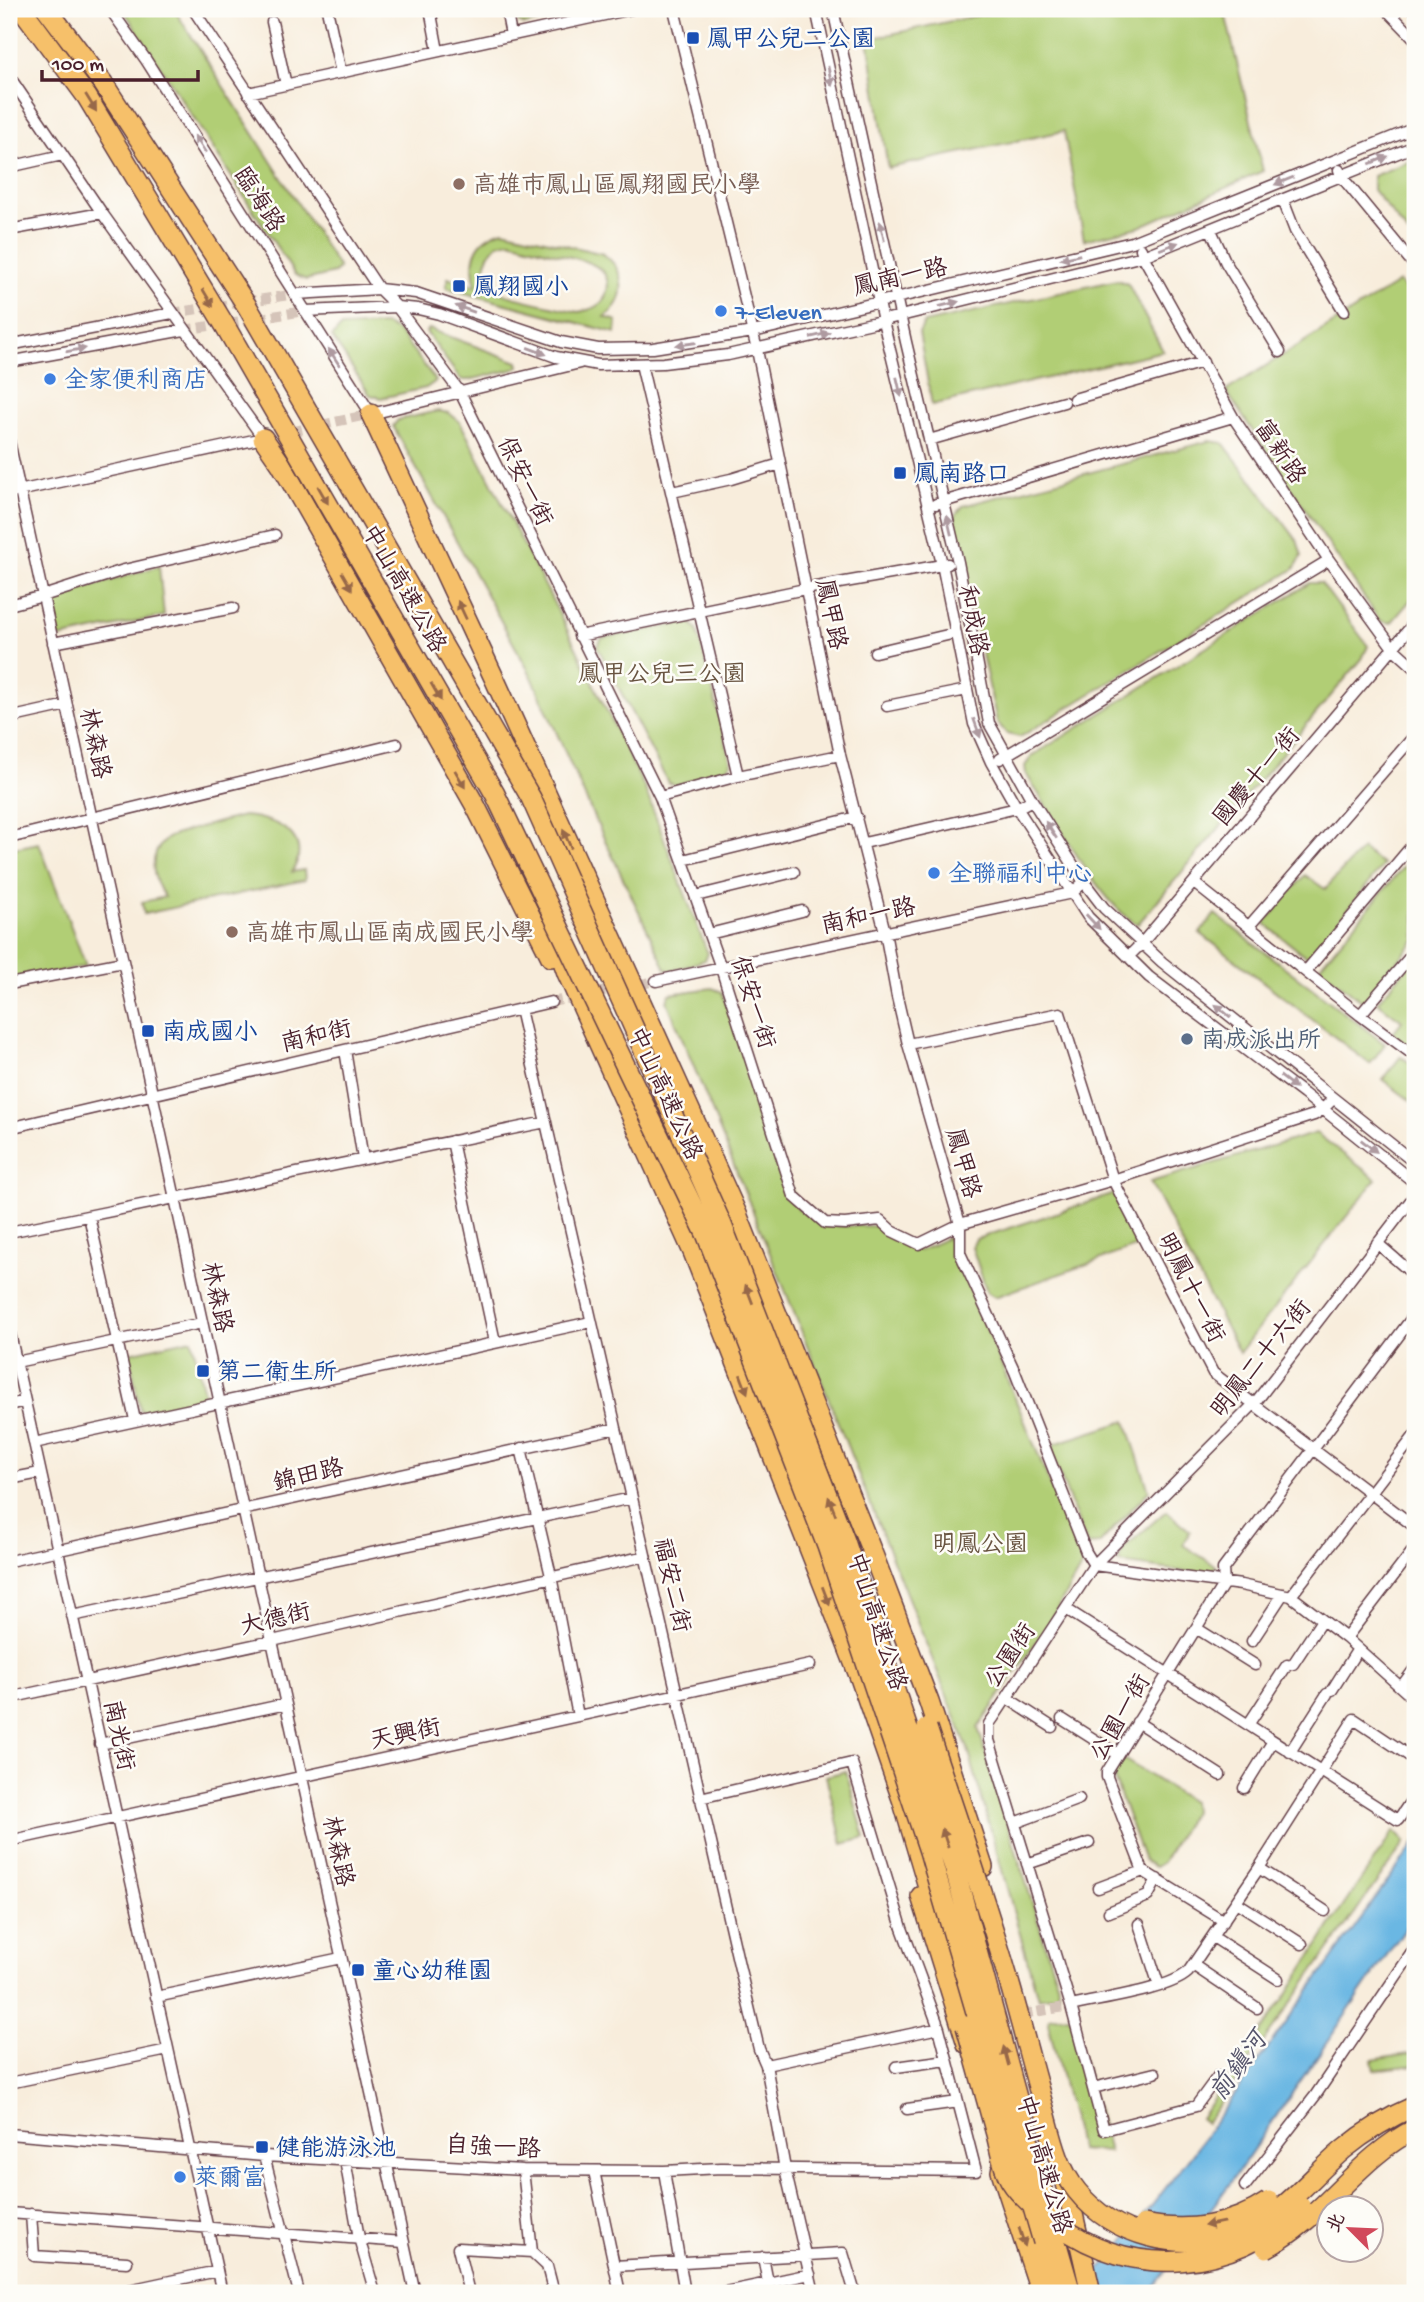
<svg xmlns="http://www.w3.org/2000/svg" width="1424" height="2302" viewBox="0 0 1424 2302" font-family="'Gochi Hand','LXGW WenKai TC',sans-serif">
  <rect width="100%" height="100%" fill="#fdfcf7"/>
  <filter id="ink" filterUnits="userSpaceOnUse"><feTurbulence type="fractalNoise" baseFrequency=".0143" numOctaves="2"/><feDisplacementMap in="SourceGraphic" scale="14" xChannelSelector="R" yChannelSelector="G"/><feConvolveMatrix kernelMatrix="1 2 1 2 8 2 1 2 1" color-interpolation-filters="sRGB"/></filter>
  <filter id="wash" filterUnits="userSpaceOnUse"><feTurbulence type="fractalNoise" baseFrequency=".00686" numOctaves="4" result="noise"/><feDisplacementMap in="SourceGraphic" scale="28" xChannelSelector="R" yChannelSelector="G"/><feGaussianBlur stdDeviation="1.57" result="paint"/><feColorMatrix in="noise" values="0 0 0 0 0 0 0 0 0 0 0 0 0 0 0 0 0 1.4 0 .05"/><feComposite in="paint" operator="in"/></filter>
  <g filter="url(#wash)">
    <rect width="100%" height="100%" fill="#f8eddc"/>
    <path fill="#b1ce75" stroke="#7e7650" stroke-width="2" fill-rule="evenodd" d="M 123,9 L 174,9 L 339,268 L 334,273 L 306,280 L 295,275 Z
      M 515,9 L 598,9 L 525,25 L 518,22 Z
      M 989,9 L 1224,9 L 1263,171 L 1139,227 L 1084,240 L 1064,131 L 888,168 L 868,39 L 989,13 Z
      M 1415,159 L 1415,242 L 1373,190 L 1373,176 Z
      M 503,230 L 603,254 C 626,270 628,299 605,317 L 617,321 L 616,333 L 446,288 L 448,278 L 476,286 C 469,259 474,239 503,230 ZM 510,241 C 526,245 542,250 558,254 C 579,259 619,265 605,297 C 600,308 589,310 578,312 C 562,308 508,298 497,291 C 478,278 484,257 498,244 Z
      M 1117,280 L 1128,284 L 1163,351 L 932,405 L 919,333 L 924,323 Z
      M 1399,282 L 1415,302 L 1415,595 L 1391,623 L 1380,621 L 1226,391 Z
      M 386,325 L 399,332 L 436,381 L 426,388 L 381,398 L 370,395 L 332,337 L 341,327 Z
      M 429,329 L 518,362 L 519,366 L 515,369 L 469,380 L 461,380 L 426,332 Z
      M 438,411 L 449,413 L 460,422 L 559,613 L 645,789 L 708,954 L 705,960 L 672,971 L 666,969 L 593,815 L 532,677 L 393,426 L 398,420 Z
      M 1209,441 L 1223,443 L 1297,540 L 1302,556 L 1294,569 L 1020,737 L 1007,734 L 997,722 L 955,532 L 955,515 L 963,506 Z
      M 159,566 L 164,616 L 59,638 L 50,599 Z
      M 1310,583 L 1321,583 L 1368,646 L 1362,659 L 1138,924 C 1102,908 1050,810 1026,774 L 1025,766 L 1032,756 Z
      M 690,622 L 697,629 L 731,763 L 725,770 L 676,785 L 668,783 L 597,646 L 602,638 Z
      M 244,816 C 274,818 314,835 292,872 L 304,870 L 305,880 L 144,914 L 142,902 L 165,897 C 152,879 147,856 166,839 C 173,833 231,819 244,816 Z
      M 39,843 L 86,966 L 9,982 L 9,849 Z
      M 1362,849 L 1383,865 L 1309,959 L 1264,923 L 1305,875 L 1325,889 Z
      M 1415,853 L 1415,940 L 1364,1003 L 1319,967 Z
      M 1215,914 L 1385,1044 L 1370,1064 L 1200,933 Z
      M 1415,958 L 1415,1048 L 1412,1049 L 1391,1035 L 1402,1021 L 1377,1002 Z
      M 712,988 L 722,992 L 798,1208 L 826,1226 L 875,1226 L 919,1251 L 949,1237 L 1083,1564 L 1049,1623 L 978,1728 L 1059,1989 L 1058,1995 L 1038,1998 L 967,1746 L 787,1295 L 667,1001 L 670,994 Z
      M 1401,1056 L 1415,1067 L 1415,1104 L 1383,1080 Z
      M 1316,1133 L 1376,1179 L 1239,1353 L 1150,1182 Z
      M 1114,1194 L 1138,1246 L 995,1297 L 987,1292 L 972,1247 L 976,1239 Z
      M 192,1339 L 204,1393 L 198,1400 L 146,1413 L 140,1410 L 129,1353 Z
      M 1126,1421 L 1149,1491 L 1099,1544 L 1087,1545 L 1052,1454 L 1054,1444 Z
      M 1166,1511 L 1190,1531 L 1183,1545 L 1216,1566 L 1211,1575 L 1118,1563 L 1123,1549 Z
      M 1119,1760 L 1125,1760 L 1192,1802 L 1193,1811 L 1163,1862 L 1155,1867 L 1144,1861 L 1114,1778 L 1115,1768 Z
      M 846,1771 L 865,1838 L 843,1844 L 826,1776 Z
      M 1394,1831 L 1405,1842 L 1206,2123 L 1200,2118 L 1283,2000 L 1336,1917 Z
      M 1069,2016 L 1072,2020 L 1109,2152 L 1080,2150 L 1048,2023 L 1049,2018 Z
      M 1415,2053 L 1415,2065 L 1374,2070 L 1372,2060 Z"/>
    <path fill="#6ab7e3" stroke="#5a6b87" stroke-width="2" d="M 1415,1843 L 1415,1914 L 1231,2182 L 1149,2293 L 1074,2293 L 1108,2262 L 1192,2154 Z"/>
  </g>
  <g filter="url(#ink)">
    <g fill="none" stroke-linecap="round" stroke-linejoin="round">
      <path stroke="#d5c4b9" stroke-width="10" stroke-dasharray="10 5" stroke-linecap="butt" d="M 172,313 L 296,294
        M 184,330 L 305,311
        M 263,438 L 371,414
        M 551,1002 L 656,981
        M 993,2019 L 1071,2006"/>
      <g stroke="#643e46" stroke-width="13">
        <path id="minor" d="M 110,9 L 146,60 L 371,414 L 580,363
          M 193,9 L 379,289 L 397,307 L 460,392 L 660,797 L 721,968 L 794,1196 L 825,1223 L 845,1224 L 880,1220 L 892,1231 L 919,1244 L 960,1224 L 1113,1180 L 1314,1115 L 1323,1109 L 1333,1099
          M 327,9 L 341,73
          M 430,9 L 438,51
          M 506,9 L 511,35
          M 674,9 L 757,350 L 840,755 L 885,932 L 897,997 L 908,1044 L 960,1224 L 960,1253 L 1015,1372 L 1086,1552 L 1094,1565 L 994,1717 L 989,1724 L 989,1740 L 1071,2006 L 1104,2130 L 1196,2106 L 1218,2076
          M 816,9 L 883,321 L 942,564 L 974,724 L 991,762 L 1017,808 L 1088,917 L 1149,977 L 1304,1094 L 1415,1183
          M 833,9 L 906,342 L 958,562 L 989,723 L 1032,800 L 1084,882 L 1104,908 L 1162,962 L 1415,1163
          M 1386,9 L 1415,39
          M 1413,9 L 1415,11
          M 272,22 L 286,85
          M 9,76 L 102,213 L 263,438 L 9,493
          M 248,93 L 632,9
          M 9,167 L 62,155
          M 1339,170 L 1341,176 L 1415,266
          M 1283,200 L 1295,231 L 1344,311
          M 9,230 L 102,213
          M 1211,230 L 1226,263 L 1280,352
          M 1141,249 L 1143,256 L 1233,417 L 1329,560 L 1393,648 L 1415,668
          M 296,294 L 379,289 L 416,293 L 561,342 L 598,349 L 653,348 L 753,332 L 1132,242 L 1415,128
          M 305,311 L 397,307 L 418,309 L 439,314 L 556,357 L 598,365 L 663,363 L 728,355 L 872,323 L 1143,256 L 1415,146
          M 9,345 L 172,313
          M 9,362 L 184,330
          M 641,364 L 738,776
          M 1074,399 L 1203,362
          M 929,440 L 1064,402
          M 9,441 L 415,2293
          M 672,492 L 731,479 L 780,464
          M 936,504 L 1233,417
          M 9,605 L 43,596 L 124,570 L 275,535
          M 579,636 L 805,589 L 948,564
          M 53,643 L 233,608
          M 875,652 L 956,633
          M 887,706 L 967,690
          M 9,718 L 67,705
          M 1000,759 L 1329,560
          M 660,797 L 738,776 L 840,755
          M 9,838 L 397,744
          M 864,843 L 1017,808 L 1032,800
          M 683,860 L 857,817
          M 1194,883 L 1360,1015 L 1415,1056
          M 696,896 L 794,872
          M 1249,926 L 1415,735
          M 709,934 L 802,911
          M 1128,957 L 1142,943 L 1415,622
          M 1306,971 L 1415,842
          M 656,981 L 1072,893 L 1084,882
          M 9,984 L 123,962
          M 520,1009 L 739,1965 L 759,2049 L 766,2065 L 785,2169 L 814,2293
          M 1360,1015 L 1415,951
          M 908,1044 L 1060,1013 L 1113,1180 L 1213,1373 L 1415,1527
          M 345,1050 L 363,1159
          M 9,1128 L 551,1002
          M 452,1141 L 495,1342
          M 89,1216 L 135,1420
          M 9,1232 L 546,1122
          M 1377,1243 L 1415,1276
          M 9,1329 L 222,2293
          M 16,1362 L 202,1323
          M 9,1405 L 25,1401
          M 34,1443 L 591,1322
          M 521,1448 L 551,1576 L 578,1716
          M 9,1479 L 40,1473
          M 9,1561 L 616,1428
          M 1094,1565 L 1255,1403 L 1415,1195
          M 1094,1565 L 1241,1585 L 1291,1596 L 1346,1638 L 1415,1700
          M 1291,1596 L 1415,1435
          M 1066,1609 L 1398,1820 L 1415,1795
          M 72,1616 L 632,1498
          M 1196,1628 L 1255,1665
          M 1346,1638 L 1415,1548
          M 1252,1641 L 1283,1594
          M 1293,1664 L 1322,1620
          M 1401,1687 L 1415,1668
          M 1332,1690 L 1358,1649
          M 9,1698 L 272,1641 L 645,1556
          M 1007,1698 L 1052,1727
          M 1062,1719 L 1117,1754
          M 1137,1722 L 1220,1775
          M 1248,1725 L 1287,1665
          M 100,1744 L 286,1704
          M 1290,1752 L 1327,1694
          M 1244,1788 L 1273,1741
          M 1015,1823 L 1079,1799
          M 9,1841 L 810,1665
          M 1027,1864 L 1089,1843
          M 1259,1868 L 1325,1911
          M 1098,1888 L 1143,1871
          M 1236,1902 L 1302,1944
          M 1109,1912 L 1148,1896 L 1157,1879
          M 1224,1921 L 1143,1871 L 1107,1777 L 1107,1772 L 1224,1583 L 1223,1569 L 1415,1314
          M 1139,1924 L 1159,1986
          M 1213,1937 L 1278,1979
          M 1193,1965 L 1257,2008
          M 156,1997 L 341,1958
          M 1071,2006 C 1099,1999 1169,1990 1188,1972 L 1259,1868 L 1354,1719 L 1411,1757
          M 766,2065 L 939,2028
          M 896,2067 L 947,2060
          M 9,2083 L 168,2050
          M 1093,2088 L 1155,2073
          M 907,2109 L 958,2102
          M 9,2134 L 264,2156 L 523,2170 L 664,2171 L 721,2168 L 976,2171 L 939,2028 L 902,1928 L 852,1763 L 700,1798
          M 264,2156 L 299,2293
          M 345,2160 L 359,2238 L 375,2293
          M 523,2170 L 532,2252
          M 594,2171 L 620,2293
          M 664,2171 L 685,2293
          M 1245,2186 L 1315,2096 L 1415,1948
          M 9,2213 L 404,2242
          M 31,2214 L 34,2256 L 127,2262
          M 763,2257 L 770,2293
          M 614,2266 L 843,2253 L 855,2293
          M 115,2293 L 217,2271
          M 469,2293 L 458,2248 L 532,2252 L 547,2266 L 554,2293
          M 720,2293 L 810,2274"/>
      </g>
      <g stroke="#643e46" stroke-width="22">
        <path id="motorway" d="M 371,414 L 495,680 L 737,1214 L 874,1557 L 929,1702 L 983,1867
          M 263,438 L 281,464 L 475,805 L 551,957
          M 551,927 L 567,973 L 693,1252 L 860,1678 L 903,1802 L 934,1907
          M 921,1896 L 967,2044
          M 1063,2170 L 1091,2293
          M 1001,2171 L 1041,2293
          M 1056,2241 L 1071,2293
          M 1043,2242 L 1054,2293"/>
      </g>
      <use href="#minor" stroke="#fff" stroke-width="10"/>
      <use href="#motorway" stroke="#f6c06b" stroke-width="19"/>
      <g stroke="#643e46" stroke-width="22" stroke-linecap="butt">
        <path id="motorway-bridge" d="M 22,9 L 87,97 L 224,324 L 495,794 L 707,1236 L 827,1546 L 929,1851 L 1043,2242
          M 47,9 L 103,83 L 247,306 L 531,798 L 722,1225 L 845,1541 L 955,1870 L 1056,2241
          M 927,1728 C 955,1813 985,1898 1010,1985 C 1022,2026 1032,2067 1044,2108 C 1052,2137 1057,2166 1077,2191 C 1114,2237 1180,2252 1235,2234 C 1279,2220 1309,2179 1343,2150 C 1365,2132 1389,2117 1415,2106
          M 966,2026 C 976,2062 986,2098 996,2134 C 1000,2149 1002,2167 1010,2180 C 1021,2198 1040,2212 1057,2224 C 1134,2280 1231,2272 1301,2207
          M 1144,2224 C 1188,2233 1232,2226 1269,2201
          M 1266,2248 C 1324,2218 1357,2158 1415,2129"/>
      </g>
      <use href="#motorway-bridge" stroke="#f6c06b" stroke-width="19"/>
    </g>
    <defs><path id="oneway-solid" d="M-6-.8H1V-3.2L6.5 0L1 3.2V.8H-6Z" transform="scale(1.75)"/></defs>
    <g fill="#ae9aa0">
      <use href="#oneway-solid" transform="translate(830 76) rotate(78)"/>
      <use href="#oneway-solid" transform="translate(200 144) rotate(-123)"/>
      <use href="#oneway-solid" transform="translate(1379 160) rotate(-22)"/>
      <use href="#oneway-solid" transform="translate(1284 181) rotate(158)"/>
      <use href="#oneway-solid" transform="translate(882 231) rotate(-103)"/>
      <use href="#oneway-solid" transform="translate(1169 246) rotate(-21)"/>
      <use href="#oneway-solid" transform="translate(1070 257) rotate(167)"/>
      <use href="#oneway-solid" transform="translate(949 304) rotate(-14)"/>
      <use href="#oneway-solid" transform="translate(465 309) rotate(-161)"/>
      <use href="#oneway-solid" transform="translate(820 335) rotate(-13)"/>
      <use href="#oneway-solid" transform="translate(686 344) rotate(172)"/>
      <use href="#oneway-solid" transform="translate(76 350) rotate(-10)"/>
      <use href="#oneway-solid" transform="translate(537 351) rotate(20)"/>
      <use href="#oneway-solid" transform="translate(334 357) rotate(-123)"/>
      <use href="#oneway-solid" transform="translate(899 387) rotate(77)"/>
      <use href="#oneway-solid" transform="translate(949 525) rotate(-103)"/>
      <use href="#oneway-solid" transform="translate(977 728) rotate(70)"/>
      <use href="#oneway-solid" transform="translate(1051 830) rotate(-123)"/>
      <use href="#oneway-solid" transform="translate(1093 922) rotate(47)"/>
      <use href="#oneway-solid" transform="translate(1223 1011) rotate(-141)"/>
      <use href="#oneway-solid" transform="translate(1288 1082) rotate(37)"/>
      <use href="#oneway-solid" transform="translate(1369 1146) rotate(38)"/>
    </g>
    <g fill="#976748">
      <use href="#oneway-solid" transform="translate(91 103) rotate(58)"/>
      <use href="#oneway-solid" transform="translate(208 298) rotate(59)"/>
      <use href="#oneway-solid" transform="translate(323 495) rotate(60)"/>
      <use href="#oneway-solid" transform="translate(347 581) rotate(60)"/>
      <use href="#oneway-solid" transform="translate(462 610) rotate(-115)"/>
      <use href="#oneway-solid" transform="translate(436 692) rotate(60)"/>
      <use href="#oneway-solid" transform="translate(460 779) rotate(60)"/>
      <use href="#oneway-solid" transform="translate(567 839) rotate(-114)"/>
      <use href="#oneway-solid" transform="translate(749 1294) rotate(-111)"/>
      <use href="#oneway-solid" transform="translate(744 1384) rotate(69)"/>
      <use href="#oneway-solid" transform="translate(832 1506) rotate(-111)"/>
      <use href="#oneway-solid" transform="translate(826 1596) rotate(69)"/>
      <use href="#oneway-solid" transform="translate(945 1838) rotate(-108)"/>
      <use href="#oneway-solid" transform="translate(1006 2056) rotate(-105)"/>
      <use href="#oneway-solid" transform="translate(1214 2224) rotate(169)"/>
      <use href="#oneway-solid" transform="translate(1022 2237) rotate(72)"/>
    </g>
  </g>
  <g fill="#1a4fb4" stroke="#fdfcf7" stroke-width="2.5">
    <rect x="686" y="31" width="14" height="14" rx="3.5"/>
    <rect x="452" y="279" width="14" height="14" rx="3.5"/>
    <rect x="893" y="466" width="14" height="14" rx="3.5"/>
    <rect x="141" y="1024" width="14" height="14" rx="3.5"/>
    <rect x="196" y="1364" width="14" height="14" rx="3.5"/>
    <rect x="351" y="1963" width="14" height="14" rx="3.5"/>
    <rect x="255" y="2140" width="14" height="14" rx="3.5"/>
  </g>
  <g fill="#8d6e63" stroke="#fdfcf7" stroke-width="2.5">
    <circle cx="459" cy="184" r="7"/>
    <circle cx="232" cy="932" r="7"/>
  </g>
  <g fill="#3f7fe0" stroke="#fdfcf7" stroke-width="2.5">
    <circle cx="721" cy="311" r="7"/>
    <circle cx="50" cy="379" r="7"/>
    <circle cx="934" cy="873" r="7"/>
    <circle cx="180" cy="2177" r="7"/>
  </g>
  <circle fill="#5c6f8a" stroke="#fdfcf7" stroke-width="2.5" cx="1187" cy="1039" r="7"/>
  <g text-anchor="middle" stroke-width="5" stroke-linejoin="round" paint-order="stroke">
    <g font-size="24" fill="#164399" stroke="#fdfcf7" text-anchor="start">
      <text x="707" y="46">鳳甲公兒二公園</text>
      <text x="473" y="294">鳳翔國小</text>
      <text x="914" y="481">鳳南路口</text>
      <text x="162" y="1039">南成國小</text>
      <text x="217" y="1379">第二衛生所</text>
      <text x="372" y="1978">童心幼稚園</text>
      <text x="276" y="2155">健能游泳池</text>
    </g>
    <g font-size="24" fill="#785e54" stroke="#fdfcf7" text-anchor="start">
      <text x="473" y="192">高雄市鳳山區鳳翔國民小學</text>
      <text x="246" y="940">高雄市鳳山區南成國民小學</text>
    </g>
    <g font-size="24" fill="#4a1f2b" stroke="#fdfcf7">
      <text transform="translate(260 199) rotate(57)" y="8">臨海路</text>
      <text transform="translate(900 276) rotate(-13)" y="8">鳳南一路</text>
      <text transform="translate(1281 451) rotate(56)" y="8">富新路</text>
      <text transform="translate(526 481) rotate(64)" y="8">保安一街</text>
      <text transform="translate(405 588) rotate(60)" y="8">中山高速公路</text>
      <text transform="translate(832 614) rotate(78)" y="8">鳳甲路</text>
      <text transform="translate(974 620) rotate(79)" y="8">和成路</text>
      <text transform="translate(96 743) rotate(78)" y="8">林森路</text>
      <text transform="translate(1256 776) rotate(-50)" y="8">國慶十一街</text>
      <text transform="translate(868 915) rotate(-12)" y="8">南和一路</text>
      <text transform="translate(754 1002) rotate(72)" y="8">保安一街</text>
      <text transform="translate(316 1035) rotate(-13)" y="8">南和街</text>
      <text transform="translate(666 1093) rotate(65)" y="8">中山高速公路</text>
      <text transform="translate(964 1163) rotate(74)" y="8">鳳甲路</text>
      <text transform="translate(1192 1287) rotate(63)" y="8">明鳳十一街</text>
      <text transform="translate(218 1297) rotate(78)" y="8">林森路</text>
      <text transform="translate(1260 1358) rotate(-51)" y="8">明鳳二十六街</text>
      <text transform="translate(308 1474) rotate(-13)" y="8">錦田路</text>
      <text transform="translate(673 1585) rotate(77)" y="8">福安二街</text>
      <text transform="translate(275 1618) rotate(-13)" y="8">大德街</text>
      <text transform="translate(878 1621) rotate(72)" y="8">中山高速公路</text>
      <text transform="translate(1009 1655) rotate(-56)" y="8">公園街</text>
      <text transform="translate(1119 1717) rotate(-60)" y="8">公園一街</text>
      <text transform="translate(405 1733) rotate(-12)" y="8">天興街</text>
      <text transform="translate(120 1735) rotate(78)" y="8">南光街</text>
      <text transform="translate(339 1851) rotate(78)" y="8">林森路</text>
      <text transform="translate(493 2146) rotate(3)" y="8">自強一路</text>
      <text transform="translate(1045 2164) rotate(74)" y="8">中山高速公路</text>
    </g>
    <g font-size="24" fill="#366cbe" stroke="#fdfcf7" text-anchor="start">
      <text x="735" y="319">7-Eleven</text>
      <text x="64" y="387">全家便利商店</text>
      <text x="948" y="881">全聯福利中心</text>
      <text x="194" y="2185">萊爾富</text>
    </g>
    <g font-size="24" fill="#695441" stroke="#fdfcf7">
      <text x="662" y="681">鳳甲公兒三公園</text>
      <text x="980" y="1551">明鳳公園</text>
    </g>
    <g font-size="24" fill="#4e5e75" stroke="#fdfcf7" text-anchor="start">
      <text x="1201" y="1047">南成派出所</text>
    </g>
    <g font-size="26" font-style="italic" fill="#55546b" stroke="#fdfcf7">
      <text transform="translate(1237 2065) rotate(-54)" y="9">前鎮河</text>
    </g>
  </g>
  <rect width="1424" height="2302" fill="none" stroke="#fdfcf7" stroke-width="35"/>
  <g transform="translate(1350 2229) rotate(294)"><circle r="33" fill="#fdfcf7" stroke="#b5a4a5" stroke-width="2"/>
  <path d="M0-5L12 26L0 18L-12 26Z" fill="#d1495b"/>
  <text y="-10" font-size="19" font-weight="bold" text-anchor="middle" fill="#4a1f2b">北</text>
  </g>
  <path d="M42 70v10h156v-10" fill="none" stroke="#4a1f2b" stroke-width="3.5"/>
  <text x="52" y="70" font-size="21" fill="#4a1f2b" stroke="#fdfcf7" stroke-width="5" paint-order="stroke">100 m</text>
</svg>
